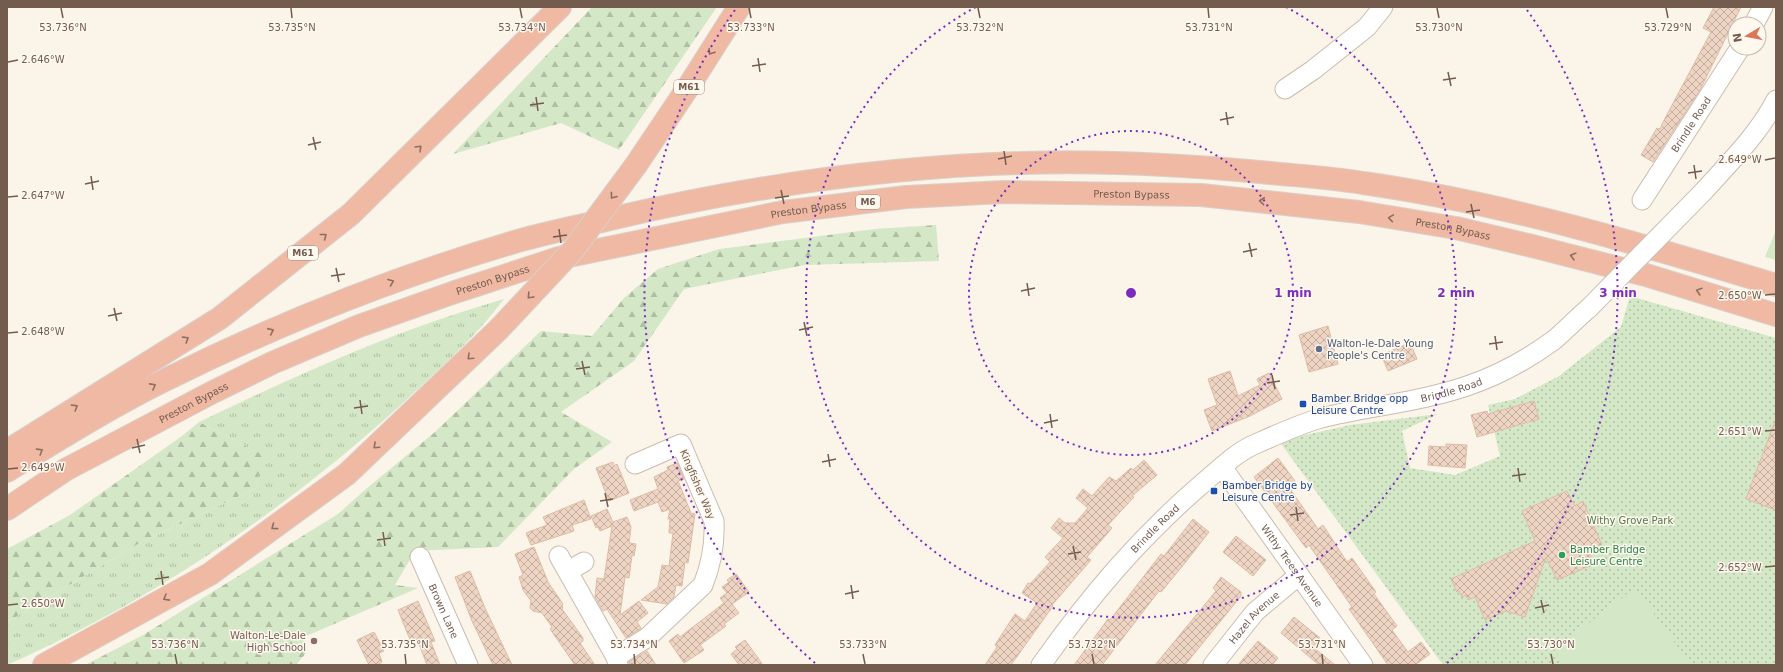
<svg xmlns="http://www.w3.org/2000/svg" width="1783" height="672" viewBox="0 0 1783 672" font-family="'DejaVu Sans',sans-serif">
  <defs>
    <pattern id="grass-tufts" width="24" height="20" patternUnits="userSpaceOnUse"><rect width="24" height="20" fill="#d4e8c7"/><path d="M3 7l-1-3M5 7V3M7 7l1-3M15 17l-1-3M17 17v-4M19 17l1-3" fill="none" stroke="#b0bfa4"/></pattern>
    <pattern id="forest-firs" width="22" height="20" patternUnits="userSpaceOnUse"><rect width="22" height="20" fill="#d4e8c7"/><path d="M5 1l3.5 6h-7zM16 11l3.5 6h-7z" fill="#b0bfa4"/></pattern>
    <pattern id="park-dots" width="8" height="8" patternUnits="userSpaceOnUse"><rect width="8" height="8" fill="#d4e8c7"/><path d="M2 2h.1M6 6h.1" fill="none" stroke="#b0bfa4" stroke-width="1.8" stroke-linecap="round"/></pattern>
    <pattern id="building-cross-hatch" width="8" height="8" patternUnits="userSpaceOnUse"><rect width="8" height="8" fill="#eed4c2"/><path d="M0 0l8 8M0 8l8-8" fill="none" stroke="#c5afa0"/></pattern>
  </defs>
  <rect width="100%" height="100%" fill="#fbf4e8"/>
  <path fill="url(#grass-tufts)" d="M 504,299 C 475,338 439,369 404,402 C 287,509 152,601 7,665 L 7,622 L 138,544 L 256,488 L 262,455 L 199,422 C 297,375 398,329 504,299 Z"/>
  <path fill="url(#forest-firs)" d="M 592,7 L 717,7 L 619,150 L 561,123 L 453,154 Z
    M 936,225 L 939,261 L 804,265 L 684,289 L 634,361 L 561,412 L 612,442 L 574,469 L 498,547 L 415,551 L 395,585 L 418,588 L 304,637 L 306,653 L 296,665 L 85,665 L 143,635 L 338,514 L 366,489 L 435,432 L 541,331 L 592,336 L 624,298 L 658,269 L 719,249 L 875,229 Z
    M 199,422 L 263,455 L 256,488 L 138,544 L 7,622 L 7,549 L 70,515 L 182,436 Z"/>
  <path fill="url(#park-dots)" d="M 1630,296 L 1776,338 L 1776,665 L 1443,665 L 1279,441 L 1350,425 L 1438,414 L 1402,431 L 1410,468 L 1455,475 L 1500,456 L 1488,405 L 1515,399 L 1559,376 L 1621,327 Z"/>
  <path fill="#d4e8c7" d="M 1776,230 L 1776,260 L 1765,257 Z
    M 1635,588 L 1691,665 L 1565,665 L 1554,649 Z"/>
  <path fill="url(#building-cross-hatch)" stroke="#e0bba4" d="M 1714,7 L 1741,7 L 1700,90 L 1653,162 L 1641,155 L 1657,128 L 1660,129 L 1662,124 L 1711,32 L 1703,28 Z
    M 1328,326 L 1338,364 L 1309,372 L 1299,335 Z
    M 1407,344 L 1409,349 L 1412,347 L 1417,359 L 1388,371 L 1383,359 L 1388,357 L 1386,353 Z
    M 1230,371 L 1238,396 L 1260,385 L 1257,379 L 1269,373 L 1282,399 L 1250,416 L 1212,431 L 1204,410 L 1217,405 L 1208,379 Z
    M 1534,401 L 1539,419 L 1477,437 L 1471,415 L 1487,411 L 1488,414 Z
    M 1775,421 L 1776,421 L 1776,510 L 1746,499 Z
    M 1446,444 L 1467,445 L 1465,468 L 1428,465 L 1429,446 L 1446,447 Z
    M 1278,458 L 1295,481 L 1288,486 L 1318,529 L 1323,525 L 1347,562 L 1352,558 L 1376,592 L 1374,594 L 1397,626 L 1392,630 L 1408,652 L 1421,642 L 1430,654 L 1415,665 L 1388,665 L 1349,609 L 1352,607 L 1309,545 L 1306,548 L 1254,477 Z
    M 1144,460 L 1157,475 L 1132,496 L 1134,497 L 1108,525 L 1112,528 L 1087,557 L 1091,560 L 1052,605 L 1053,606 L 1011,665 L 985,665 L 997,647 L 995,645 L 1015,614 L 1025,621 L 1037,603 L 1022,593 L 1028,583 L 1030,584 L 1050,562 L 1045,557 L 1063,538 L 1051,528 L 1059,518 L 1065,523 L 1075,523 L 1088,508 L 1076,498 L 1083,489 L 1092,496 L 1109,477 L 1116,481 L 1131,468 L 1133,470 Z
    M 613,462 L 614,466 L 617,464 L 629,493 L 609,501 L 596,468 Z
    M 677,463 L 684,479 L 678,481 L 691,513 L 695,514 L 688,563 L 685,562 L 682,586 L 676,585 L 674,597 L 667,604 L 641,600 L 658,587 L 662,565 L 669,566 L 673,533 L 669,533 L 670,519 L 668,519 L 670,509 L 662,512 L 658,502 L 634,511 L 630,500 L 658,489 L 654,477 L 668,470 L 667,467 Z
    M 1567,491 L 1575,506 L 1583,501 L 1602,545 L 1589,551 L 1594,564 L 1557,580 L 1546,557 L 1525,617 L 1506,611 L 1485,620 L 1475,597 L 1468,600 L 1466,595 L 1462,597 L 1459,591 L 1457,592 L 1451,579 L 1535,541 L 1522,511 Z
    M 584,500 L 591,519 L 572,525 L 574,531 L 531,545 L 526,533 L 547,525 L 543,517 Z
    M 607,509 L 613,522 L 627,517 L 631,527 L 629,543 L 636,544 L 634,556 L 632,555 L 629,578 L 625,577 L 620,615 L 639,601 L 648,613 L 637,622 L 641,628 L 626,638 L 607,609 L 603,611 L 595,597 L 597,578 L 604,579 L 612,526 L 600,531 L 598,527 L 596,528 L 591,516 Z
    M 1193,519 L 1209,532 L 1185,563 L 1161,592 L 1159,591 L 1102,665 L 1074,665 L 1108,619 L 1110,620 L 1161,554 L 1164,556 Z
    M 1236,536 L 1266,560 L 1253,576 L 1223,552 Z
    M 534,547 L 548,582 L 563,604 L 562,605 L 563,608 L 562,609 L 583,638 L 583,641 L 580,643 L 595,665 L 575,665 L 550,629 L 552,627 L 542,613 L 533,611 L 530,608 L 531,601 L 523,590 L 519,577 L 523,575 L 515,554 Z
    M 470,571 L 485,608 L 512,665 L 493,665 L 472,621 L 455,577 Z
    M 736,574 L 749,592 L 732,604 L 739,613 L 724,624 L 726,626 L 700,645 L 704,650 L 684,663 L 669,641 L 678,634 L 680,637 L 724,603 L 720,598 L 727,593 L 722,587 L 729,582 L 727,580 Z
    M 1221,577 L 1241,592 L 1241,596 L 1185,665 L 1155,665 L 1216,591 L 1213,588 Z
    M 418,601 L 435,641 L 431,642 L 440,665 L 427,665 L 419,644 L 413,647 L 398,610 Z
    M 1294,617 L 1320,638 L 1313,647 L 1335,665 L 1319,665 L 1281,633 Z
    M 374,632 L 384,651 L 379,653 L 382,662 L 377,665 L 369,665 L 357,640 Z
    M 745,640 L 753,651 L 763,665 L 739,665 L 731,654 L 737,649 L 735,647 Z
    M 1258,641 L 1278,658 L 1272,665 L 1238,665 Z
    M 647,651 L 656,665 L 629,665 L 629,662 Z"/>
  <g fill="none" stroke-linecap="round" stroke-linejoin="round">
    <g stroke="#ccbcaf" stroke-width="21">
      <g id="minor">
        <path d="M 1754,24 L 1763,7"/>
        <path d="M 1285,89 L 1313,70 L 1367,27 L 1383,7"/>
        <path d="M 1703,192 C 1729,163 1758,135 1776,100"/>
        <path id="s1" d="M 1642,200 L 1740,48"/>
        <path id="s2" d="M 1222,467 L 1363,665"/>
        <path d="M 559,556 L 616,657 L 618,665"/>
        <path id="s3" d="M 420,557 L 468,665"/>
        <path d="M 568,571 L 584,562"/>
        <path d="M 616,657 L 648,637 L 703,585 C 711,565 715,542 714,521 L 681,444 L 635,464"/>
        <path id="s4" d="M 1041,665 C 1090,596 1139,538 1203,483 C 1220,469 1237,451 1258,443 C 1278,434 1300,424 1321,418 C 1369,406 1420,402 1467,386 C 1497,376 1528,359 1554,340 C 1566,330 1577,318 1589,308"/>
        <path id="s5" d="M 1213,665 L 1255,612 L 1299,575"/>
      </g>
    </g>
    <g stroke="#d8d1cd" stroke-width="24">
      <g id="highway">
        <path d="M 636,165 L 687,89 L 739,7"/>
        <path d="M 7,451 L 220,318 L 351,214 L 560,7"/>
        <path d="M 7,471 C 59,439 112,406 167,379 C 278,324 393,278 511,243 C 544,233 577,227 610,219 C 746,187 882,167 1022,163 C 1105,160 1188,165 1271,173 C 1302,176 1333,178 1363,183 C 1504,203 1640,244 1776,285"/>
        <path id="s6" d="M 7,509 L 65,470 L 211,393 L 272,363 L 359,326 L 455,292 L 559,258 L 783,212 L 906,197 L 1004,192 L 1201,195 L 1359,212 L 1456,228 L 1532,246 L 1646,275 L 1776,315"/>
        <path d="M 44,665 L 210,574 L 347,474 L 498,330"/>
      </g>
    </g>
    <use href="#minor" stroke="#fff" stroke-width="19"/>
    <use href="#highway" stroke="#f0b9a4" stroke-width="22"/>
    <g stroke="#ccbcaf" stroke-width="21" stroke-linecap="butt">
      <path id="minor-bridge" d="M 1589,308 L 1703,192"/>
    </g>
    <g stroke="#d8d1cd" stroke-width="24" stroke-linecap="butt">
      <path id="highway-bridge" d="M 498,330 L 573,250 L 636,165"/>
    </g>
    <use href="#minor-bridge" stroke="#fff" stroke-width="19"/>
    <use href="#highway-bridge" stroke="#f0b9a4" stroke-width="22"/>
  </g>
  <defs><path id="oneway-chevron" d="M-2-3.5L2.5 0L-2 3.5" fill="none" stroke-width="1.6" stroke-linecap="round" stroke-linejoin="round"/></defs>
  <g stroke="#8c6f5f">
    <use href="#oneway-chevron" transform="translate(711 52) rotate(122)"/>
    <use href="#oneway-chevron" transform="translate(419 148) rotate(-45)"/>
    <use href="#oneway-chevron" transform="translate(613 196) rotate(127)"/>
    <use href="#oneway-chevron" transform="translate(1262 201) rotate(-174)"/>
    <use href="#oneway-chevron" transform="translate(1391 218) rotate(-171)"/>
    <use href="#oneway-chevron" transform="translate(324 236) rotate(-38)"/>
    <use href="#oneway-chevron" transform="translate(1573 256) rotate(-165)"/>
    <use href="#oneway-chevron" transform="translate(391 282) rotate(-21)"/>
    <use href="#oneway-chevron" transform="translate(1699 291) rotate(-163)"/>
    <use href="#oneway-chevron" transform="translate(530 296) rotate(133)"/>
    <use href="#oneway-chevron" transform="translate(271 331) rotate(-24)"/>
    <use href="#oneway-chevron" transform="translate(186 339) rotate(-32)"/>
    <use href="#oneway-chevron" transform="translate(470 357) rotate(137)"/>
    <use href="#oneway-chevron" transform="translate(153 386) rotate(-29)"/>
    <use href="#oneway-chevron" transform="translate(75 407) rotate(-32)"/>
    <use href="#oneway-chevron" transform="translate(376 446) rotate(137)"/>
    <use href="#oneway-chevron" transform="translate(40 451) rotate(-32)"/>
    <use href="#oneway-chevron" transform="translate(274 527) rotate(144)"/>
    <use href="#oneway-chevron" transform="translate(166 598) rotate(151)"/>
  </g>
  <path fill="none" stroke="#735c4e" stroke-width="1.5" d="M 61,8 L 63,18M 291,8 L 292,18M 520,8 L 522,18M 749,8 L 751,18M 978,8 L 980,18M 1208,8 L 1209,18M 1437,8 L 1439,18M 1666,8 L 1668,18M 758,58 L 760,72M 8,62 L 18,60M 752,66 L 766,64M 1448,72 L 1451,86M 1443,80 L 1456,78M 536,97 L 538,111M 530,105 L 544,103M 1226,112 L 1228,125M 1220,120 L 1234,117M 313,137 L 316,150M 308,145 L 321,142M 1004,151 L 1006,165M 998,159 L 1012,156M 1765,160 L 1775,158M 1694,165 L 1696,179M 1688,173 L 1702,171M 91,176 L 93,190M 85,184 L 99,181M 781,190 L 784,204M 8,197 L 18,196M 775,198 L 789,196M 1471,204 L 1474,218M 1466,212 L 1480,210M 559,229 L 561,243M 553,237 L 567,235M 1249,243 L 1252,257M 1243,252 L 1257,249M 336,268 L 339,282M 331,276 L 345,274M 1027,283 L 1029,296M 1021,291 L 1035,288M 1765,295 L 1775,294M 114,308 L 117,321M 108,316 L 122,313M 804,322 L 807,336M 799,330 L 813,327M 8,333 L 18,332M 1495,336 L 1497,350M 1489,344 L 1503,342M 582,361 L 585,375M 576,369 L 590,367M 1272,375 L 1275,389M 1267,383 L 1280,381M 360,400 L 362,414M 354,408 L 368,406M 1050,414 L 1052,428M 1044,423 L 1058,420M 1765,431 L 1775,430M 137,439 L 140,453M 132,448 L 145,445M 828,454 L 830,467M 822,462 L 836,459M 1518,468 L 1520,482M 8,469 L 18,468M 1512,476 L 1526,474M 605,493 L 608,507M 600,501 L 613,499M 1296,507 L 1298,521M 1290,515 L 1304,513M 383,532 L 385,546M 377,540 L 391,538M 1073,546 L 1076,560M 1068,554 L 1081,552M 1765,567 L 1775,566M 161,571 L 163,585M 155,579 L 169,577M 851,585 L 853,599M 845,594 L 859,591M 1541,600 L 1544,613M 8,605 L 18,604M 1535,608 L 1549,605M 175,654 L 177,664M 405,654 L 406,664M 634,654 L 635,664M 863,654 L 865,664M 1092,654 L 1094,664M 1322,654 L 1323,664M 1551,654 L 1553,664"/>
  <g fill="none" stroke="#7b2cbf" stroke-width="2" stroke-dasharray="2 4">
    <circle cx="1131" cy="293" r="162"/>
    <path d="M1286 7A325 325 0 1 1 976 7"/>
    <path d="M815 663A487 487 0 0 1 735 10M1527 10A487 487 0 0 1 1447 663"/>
  </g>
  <circle fill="#5c6f8a" stroke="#fef8ef" stroke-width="1.5" cx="1319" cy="349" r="4"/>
  <g fill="#1a4fb4" stroke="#fef8ef" stroke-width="1.5">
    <rect x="1299" y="400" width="8" height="8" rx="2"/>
    <rect x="1210" y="487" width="8" height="8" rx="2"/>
  </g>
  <circle fill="#2e9e5b" stroke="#fef8ef" stroke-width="1.5" cx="1562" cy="555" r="4"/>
  <circle fill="#8d6e63" stroke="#fef8ef" stroke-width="1.5" cx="314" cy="641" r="4"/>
  <g text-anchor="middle" stroke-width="3" stroke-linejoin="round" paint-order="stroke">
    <g fill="#fef8ef" stroke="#9d8b7e" stroke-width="1">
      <rect x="674" y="80" width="30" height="14" rx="3"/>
      <rect x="856" y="195" width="24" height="14" rx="3"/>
      <rect x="288" y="246" width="30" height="14" rx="3"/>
    </g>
    <g font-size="9" font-weight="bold" fill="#735c4e">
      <text x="689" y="90">M61</text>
      <text x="868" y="205">M6</text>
      <text x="303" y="256">M61</text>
    </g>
    <g font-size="10" fill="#735c4e" stroke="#fef8ef">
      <text dy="4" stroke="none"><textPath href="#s1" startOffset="90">Brindle Road</textPath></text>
      <text dy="4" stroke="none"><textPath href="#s6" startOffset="1187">Preston Bypass</textPath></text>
      <text dy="4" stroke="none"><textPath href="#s6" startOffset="863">Preston Bypass</textPath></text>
      <text dy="4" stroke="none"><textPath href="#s6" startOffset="1511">Preston Bypass</textPath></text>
      <text dy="4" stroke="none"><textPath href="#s6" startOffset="539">Preston Bypass</textPath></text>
      <text dy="4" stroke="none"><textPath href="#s4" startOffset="514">Brindle Road</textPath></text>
      <text dy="4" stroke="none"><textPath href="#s6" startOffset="215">Preston Bypass</textPath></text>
      <text transform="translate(698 484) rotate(67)" y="4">Kingfisher Way</text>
      <text dy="4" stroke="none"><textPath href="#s4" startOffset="178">Brindle Road</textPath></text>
      <text dy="4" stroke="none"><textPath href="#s2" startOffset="121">Withy Trees Avenue</textPath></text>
      <text dy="4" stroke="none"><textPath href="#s3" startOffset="59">Brown Lane</textPath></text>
      <text dy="4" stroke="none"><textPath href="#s5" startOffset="63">Hazel Avenue</textPath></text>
    </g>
    <g font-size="10" fill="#4e5e75" stroke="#fef8ef" text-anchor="start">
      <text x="1327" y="347">Walton-le-Dale Young<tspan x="1327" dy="12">People's Centre</tspan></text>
    </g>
    <g font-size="10" fill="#164399" stroke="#fef8ef" text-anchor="start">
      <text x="1311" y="402">Bamber Bridge opp<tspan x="1311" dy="12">Leisure Centre</tspan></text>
      <text x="1222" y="489">Bamber Bridge by<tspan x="1222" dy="12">Leisure Centre</tspan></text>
    </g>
    <g font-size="10" fill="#547847" stroke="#fef8ef">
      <text x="1630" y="524">Withy Grove Park</text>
    </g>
    <g font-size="10" fill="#27864d" stroke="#fef8ef" text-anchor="start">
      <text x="1570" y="553">Bamber Bridge<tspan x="1570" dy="12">Leisure Centre</tspan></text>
    </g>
    <g font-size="10" fill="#785e54" stroke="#fef8ef" text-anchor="end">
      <text x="306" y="639">Walton-Le-Dale<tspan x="306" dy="12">High School</tspan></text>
    </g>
  </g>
  <g font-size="10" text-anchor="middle" fill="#735c4e" stroke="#fef8ef" stroke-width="3" stroke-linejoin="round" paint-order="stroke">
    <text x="1668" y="31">53.729°N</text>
    <text x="63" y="31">53.736°N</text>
    <text x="292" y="31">53.735°N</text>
    <text x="522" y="31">53.734°N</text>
    <text x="751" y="31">53.733°N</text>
    <text x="980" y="31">53.732°N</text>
    <text x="1209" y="31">53.731°N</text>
    <text x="1439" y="31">53.730°N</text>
    <text x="43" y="63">2.646°W</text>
    <text x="1740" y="163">2.649°W</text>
    <text x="43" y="199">2.647°W</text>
    <text x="1740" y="299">2.650°W</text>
    <text x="43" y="335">2.648°W</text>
    <text x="1740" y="435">2.651°W</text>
    <text x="43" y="471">2.649°W</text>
    <text x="1740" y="571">2.652°W</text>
    <text x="43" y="607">2.650°W</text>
    <text x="175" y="648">53.736°N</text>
    <text x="405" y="648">53.735°N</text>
    <text x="634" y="648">53.734°N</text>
    <text x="863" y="648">53.733°N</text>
    <text x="1092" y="648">53.732°N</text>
    <text x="1322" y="648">53.731°N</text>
    <text x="1551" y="648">53.730°N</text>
  </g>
  <circle cx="1131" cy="293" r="6" fill="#7b2cbf" stroke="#fef8ef" stroke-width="2"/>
  <g font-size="12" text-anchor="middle" font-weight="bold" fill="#7b2cbf" stroke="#fef8ef" stroke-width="3" stroke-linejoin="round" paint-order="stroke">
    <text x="1293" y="297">1 min</text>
    <text x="1456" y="297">2 min</text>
    <text x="1618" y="297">3 min</text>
  </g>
  <rect width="1783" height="672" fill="none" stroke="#735c4e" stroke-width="16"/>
  <g transform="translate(1747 36) rotate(260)"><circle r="19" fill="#fef8ef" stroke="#c6baaf"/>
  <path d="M0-3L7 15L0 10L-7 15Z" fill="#db7757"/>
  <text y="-6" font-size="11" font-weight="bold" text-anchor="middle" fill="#735c4e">N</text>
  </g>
</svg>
